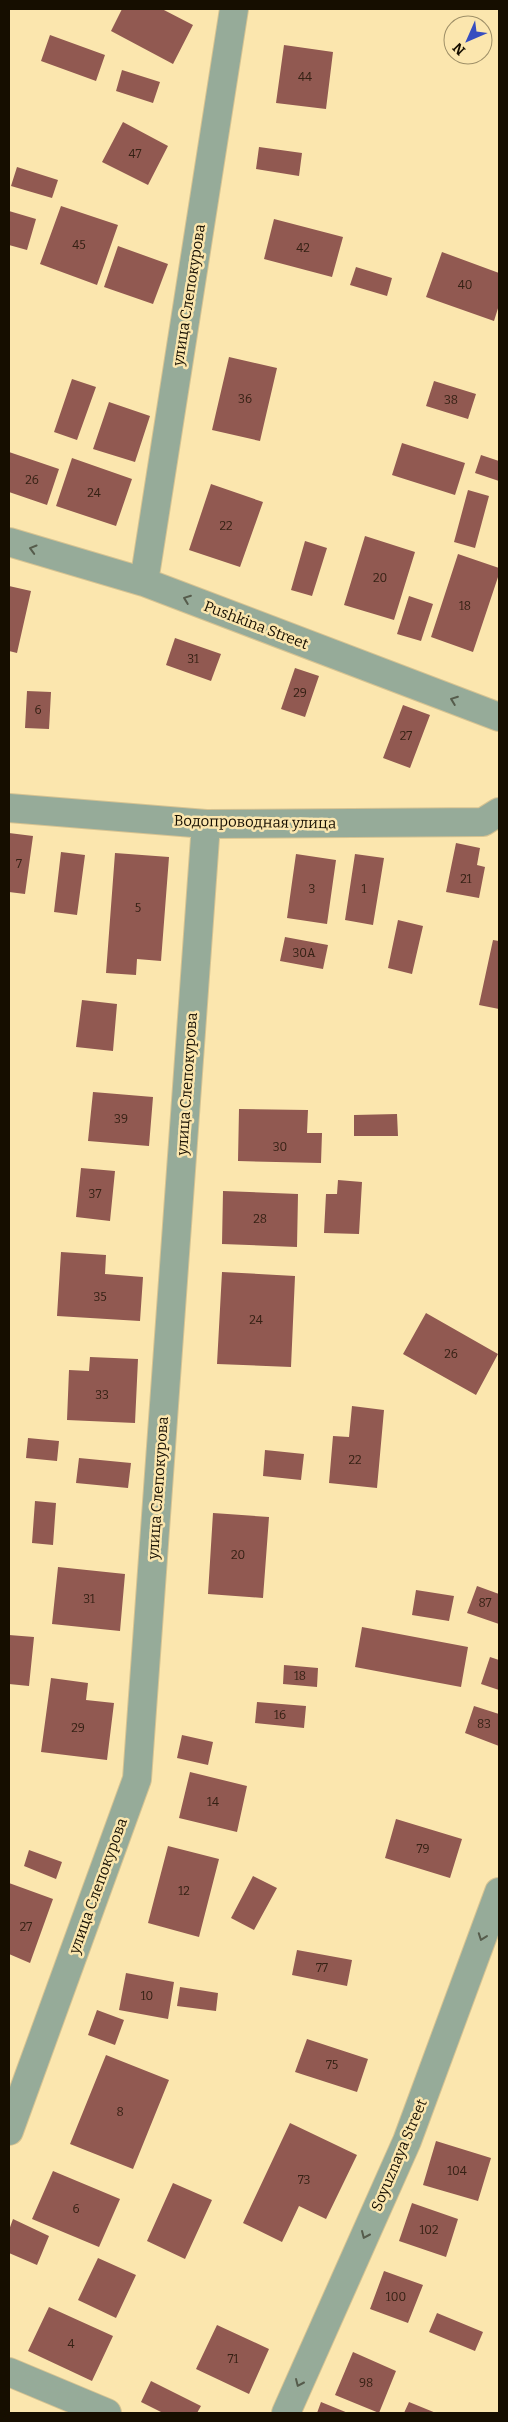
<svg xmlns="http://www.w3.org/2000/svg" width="508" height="2422" viewBox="0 0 508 2422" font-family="Bitter,serif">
  <rect width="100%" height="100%" fill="#fbe6ae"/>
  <path fill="#915951" d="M 122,9 L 162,9 L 193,25 L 173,64 L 111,31 Z
    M 50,35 L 105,55 L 96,81 L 41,61 Z
    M 284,45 L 333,52 L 326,109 L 276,103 Z
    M 122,70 L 160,82 L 153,103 L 116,91 Z
    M 123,122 L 168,146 L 148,185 L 102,162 Z
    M 259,147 L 302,153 L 299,176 L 256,169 Z
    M 17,167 L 58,180 L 52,198 L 11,186 Z
    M 61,206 L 118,225 L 97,285 L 40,264 Z
    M 9,211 L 36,219 L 27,250 L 9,245 Z
    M 274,219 L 343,237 L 332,277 L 264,259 Z
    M 118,246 L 168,264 L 153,304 L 104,287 Z
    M 442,252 L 499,273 L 499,305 L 494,321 L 426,297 Z
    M 356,267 L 392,278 L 387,296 L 350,285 Z
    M 229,357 L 277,368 L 260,441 L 212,430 Z
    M 72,379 L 96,387 L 77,440 L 54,432 Z
    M 434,381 L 476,394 L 468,419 L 426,406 Z
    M 109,402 L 150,416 L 135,462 L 93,449 Z
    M 402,443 L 465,463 L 455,495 L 392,475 Z
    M 9,452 L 59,469 L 47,505 L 9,492 Z
    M 481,455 L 499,461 L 499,481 L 475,473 Z
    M 72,458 L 132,479 L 116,526 L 56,506 Z
    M 211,484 L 263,502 L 240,567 L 189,550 Z
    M 468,490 L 489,496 L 475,548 L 454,542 Z
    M 365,536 L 415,552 L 394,620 L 344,605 Z
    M 305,541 L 327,548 L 312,596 L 291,590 Z
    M 458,554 L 499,568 L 499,574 L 473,652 L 431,637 Z
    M 9,586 L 31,591 L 17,653 L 9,651 Z
    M 409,596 L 433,604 L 421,641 L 397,634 Z
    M 175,638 L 221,654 L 211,681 L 166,665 Z
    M 295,668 L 319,676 L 305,717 L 281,709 Z
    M 27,691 L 51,692 L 49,729 L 25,728 Z
    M 403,705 L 430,715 L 410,768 L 383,758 Z
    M 9,833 L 33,836 L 25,894 L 9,892 Z
    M 456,843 L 480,848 L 477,865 L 485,867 L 479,898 L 446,892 Z
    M 61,852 L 85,855 L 77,915 L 54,912 Z
    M 115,853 L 169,857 L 161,961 L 137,959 L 136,975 L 106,973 Z
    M 296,854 L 336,860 L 327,924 L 287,918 Z
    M 355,854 L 384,858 L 373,925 L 345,920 Z
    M 398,920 L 423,926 L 412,974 L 388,968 Z
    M 285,937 L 328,945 L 323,969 L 280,961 Z
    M 493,940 L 499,941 L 499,1009 L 479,1005 Z
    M 82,1000 L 117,1004 L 113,1051 L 76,1047 Z
    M 93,1092 L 153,1097 L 149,1146 L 88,1141 Z
    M 239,1109 L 308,1110 L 307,1133 L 322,1133 L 321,1163 L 238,1161 Z
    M 397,1114 L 398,1136 L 354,1136 L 354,1115 Z
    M 81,1168 L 115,1171 L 110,1221 L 76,1217 Z
    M 338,1180 L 362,1182 L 359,1234 L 324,1233 L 326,1194 L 337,1194 Z
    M 223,1191 L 298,1194 L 297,1247 L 222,1244 Z
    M 61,1252 L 106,1255 L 105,1274 L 143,1277 L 140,1321 L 57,1316 Z
    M 222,1272 L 295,1276 L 291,1367 L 217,1364 Z
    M 426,1313 L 498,1354 L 476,1395 L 403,1354 Z
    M 90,1357 L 138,1359 L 135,1423 L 67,1420 L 69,1370 L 89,1371 Z
    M 352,1406 L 384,1410 L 377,1488 L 329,1483 L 333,1436 L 349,1437 Z
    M 28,1438 L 59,1441 L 57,1461 L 26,1458 Z
    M 265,1450 L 304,1454 L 301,1480 L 263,1476 Z
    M 79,1458 L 131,1463 L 128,1488 L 76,1483 Z
    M 35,1501 L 56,1503 L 53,1545 L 32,1543 Z
    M 213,1513 L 269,1517 L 263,1598 L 208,1594 Z
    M 58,1567 L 125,1574 L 120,1631 L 52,1624 Z
    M 477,1586 L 499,1594 L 499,1624 L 467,1613 Z
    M 416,1590 L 454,1596 L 449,1621 L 412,1615 Z
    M 362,1627 L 468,1647 L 461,1687 L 355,1667 Z
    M 9,1635 L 34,1637 L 29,1686 L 9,1684 Z
    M 490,1657 L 499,1660 L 499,1690 L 481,1684 Z
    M 284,1665 L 318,1668 L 317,1687 L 283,1684 Z
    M 51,1678 L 88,1683 L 86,1700 L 114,1703 L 107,1760 L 41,1752 Z
    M 257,1702 L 306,1706 L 304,1728 L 255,1723 Z
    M 474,1706 L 499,1714 L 499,1746 L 465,1733 Z
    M 182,1735 L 213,1742 L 208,1765 L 177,1758 Z
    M 190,1772 L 247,1786 L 237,1832 L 179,1818 Z
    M 396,1819 L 462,1839 L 450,1878 L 385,1858 Z
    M 168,1846 L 219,1859 L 199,1937 L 148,1923 Z
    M 29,1850 L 62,1862 L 56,1879 L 24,1866 Z
    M 253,1876 L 277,1888 L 254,1930 L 231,1918 Z
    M 9,1883 L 53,1899 L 30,1963 L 9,1954 Z
    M 297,1950 L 352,1960 L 347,1986 L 292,1975 Z
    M 126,1973 L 174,1982 L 168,2019 L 119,2010 Z
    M 180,1987 L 218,1993 L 216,2011 L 177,2006 Z
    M 97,2010 L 124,2020 L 115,2045 L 88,2035 Z
    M 307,2039 L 368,2059 L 357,2092 L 295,2072 Z
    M 106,2055 L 169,2080 L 133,2169 L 70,2144 Z
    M 290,2123 L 357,2155 L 326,2219 L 299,2206 L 282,2242 L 243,2223 Z
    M 436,2141 L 491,2158 L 478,2201 L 423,2185 Z
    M 53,2171 L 120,2199 L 99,2247 L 32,2219 Z
    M 173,2183 L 212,2200 L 185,2259 L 147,2241 Z
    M 412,2203 L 458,2219 L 446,2257 L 399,2241 Z
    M 13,2219 L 49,2236 L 37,2265 L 9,2253 L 9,2230 Z
    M 98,2258 L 136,2275 L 116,2318 L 78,2300 Z
    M 384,2271 L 423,2285 L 408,2323 L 370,2309 Z
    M 49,2307 L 113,2336 L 92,2381 L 28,2351 Z
    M 437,2313 L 483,2332 L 475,2351 L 429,2332 Z
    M 217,2325 L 269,2349 L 249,2394 L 196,2369 Z
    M 353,2352 L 396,2371 L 379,2413 L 335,2395 Z
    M 151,2381 L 201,2406 L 197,2413 L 163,2413 L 141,2402 Z
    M 321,2402 L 348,2413 L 317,2413 Z
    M 409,2402 L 436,2413 L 404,2413 Z"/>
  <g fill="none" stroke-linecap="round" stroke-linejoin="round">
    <g stroke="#d6c392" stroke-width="30">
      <path id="minor" d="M 9,542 L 144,582 L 499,717
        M 144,582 L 234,9
        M 9,808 L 206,824 L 483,822 L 499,812
        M 9,2131 L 137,1779 L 206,824
        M 9,2372 L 107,2413
        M 286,2413 L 407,2141 L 499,1892"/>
    </g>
    <use href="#minor" stroke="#96ab99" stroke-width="28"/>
  </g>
  <defs><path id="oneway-chevron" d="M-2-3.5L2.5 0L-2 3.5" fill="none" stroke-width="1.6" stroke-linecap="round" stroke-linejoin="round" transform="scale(1.25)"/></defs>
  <g stroke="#565c4c">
    <use href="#oneway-chevron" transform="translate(33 549) rotate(-164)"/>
    <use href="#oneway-chevron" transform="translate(187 599) rotate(-159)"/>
    <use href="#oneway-chevron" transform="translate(454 700) rotate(-159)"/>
    <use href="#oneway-chevron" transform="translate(482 1937) rotate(110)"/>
    <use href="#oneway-chevron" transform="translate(365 2235) rotate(114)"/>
    <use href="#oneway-chevron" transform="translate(299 2383) rotate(114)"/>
  </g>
  <g text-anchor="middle" stroke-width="5" stroke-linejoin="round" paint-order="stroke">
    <g font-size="12" fill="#352114">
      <text x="305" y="81">44</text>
      <text x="135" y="158">47</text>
      <text x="79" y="249">45</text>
      <text x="303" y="252">42</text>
      <text x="465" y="289">40</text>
      <text x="245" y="403">36</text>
      <text x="451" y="404">38</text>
      <text x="32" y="484">26</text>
      <text x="94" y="497">24</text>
      <text x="226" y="530">22</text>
      <text x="380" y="582">20</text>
      <text x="465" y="610">18</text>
      <text x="193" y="663">31</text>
      <text x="300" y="697">29</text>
      <text x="38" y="714">6</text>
      <text x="406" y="740">27</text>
      <text x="19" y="868">7</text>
      <text x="466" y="883">21</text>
      <text x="312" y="893">3</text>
      <text x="364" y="893">1</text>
      <text x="138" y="912">5</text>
      <text x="304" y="957">30А</text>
      <text x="121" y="1123">39</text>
      <text x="280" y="1151">30</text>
      <text x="95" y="1198">37</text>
      <text x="260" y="1223">28</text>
      <text x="100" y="1301">35</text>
      <text x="256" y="1324">24</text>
      <text x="451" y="1358">26</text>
      <text x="102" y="1399">33</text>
      <text x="355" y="1464">22</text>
      <text x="238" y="1559">20</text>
      <text x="89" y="1603">31</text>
      <text x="485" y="1607">87</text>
      <text x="300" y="1680">18</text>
      <text x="280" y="1719">16</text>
      <text x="484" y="1728">83</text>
      <text x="78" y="1732">29</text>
      <text x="213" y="1806">14</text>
      <text x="423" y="1853">79</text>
      <text x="184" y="1895">12</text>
      <text x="26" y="1931">27</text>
      <text x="322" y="1972">77</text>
      <text x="147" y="2000">10</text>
      <text x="332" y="2069">75</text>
      <text x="120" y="2116">8</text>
      <text x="457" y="2175">104</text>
      <text x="304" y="2184">73</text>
      <text x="76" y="2213">6</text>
      <text x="429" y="2234">102</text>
      <text x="396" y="2301">100</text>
      <text x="71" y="2348">4</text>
      <text x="233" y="2363">71</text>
      <text x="366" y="2387">98</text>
    </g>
    <g font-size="15" fill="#160e00" stroke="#fbe6ae">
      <text transform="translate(189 295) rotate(-81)" y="5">улица Слепокурова</text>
      <text transform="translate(256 625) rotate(21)" y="5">Pushkina Street</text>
      <text transform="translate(255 822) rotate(1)" y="5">Водопроводная улица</text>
      <text transform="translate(187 1084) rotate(-86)" y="5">улица Слепокурова</text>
      <text transform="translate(158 1488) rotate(-86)" y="5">улица Слепокурова</text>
      <text transform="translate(98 1886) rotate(-70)" y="5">улица Слепокурова</text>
      <text transform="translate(399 2155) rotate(-67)" y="5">Soyuznaya Street</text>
    </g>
  </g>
  <rect width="508" height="2422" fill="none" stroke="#160e00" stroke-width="20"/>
  <g transform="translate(468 40) rotate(225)"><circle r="24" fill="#fbe6ae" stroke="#9f9068"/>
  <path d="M0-4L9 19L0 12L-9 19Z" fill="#374ec0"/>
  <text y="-8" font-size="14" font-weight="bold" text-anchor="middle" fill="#160e00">N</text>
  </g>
</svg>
